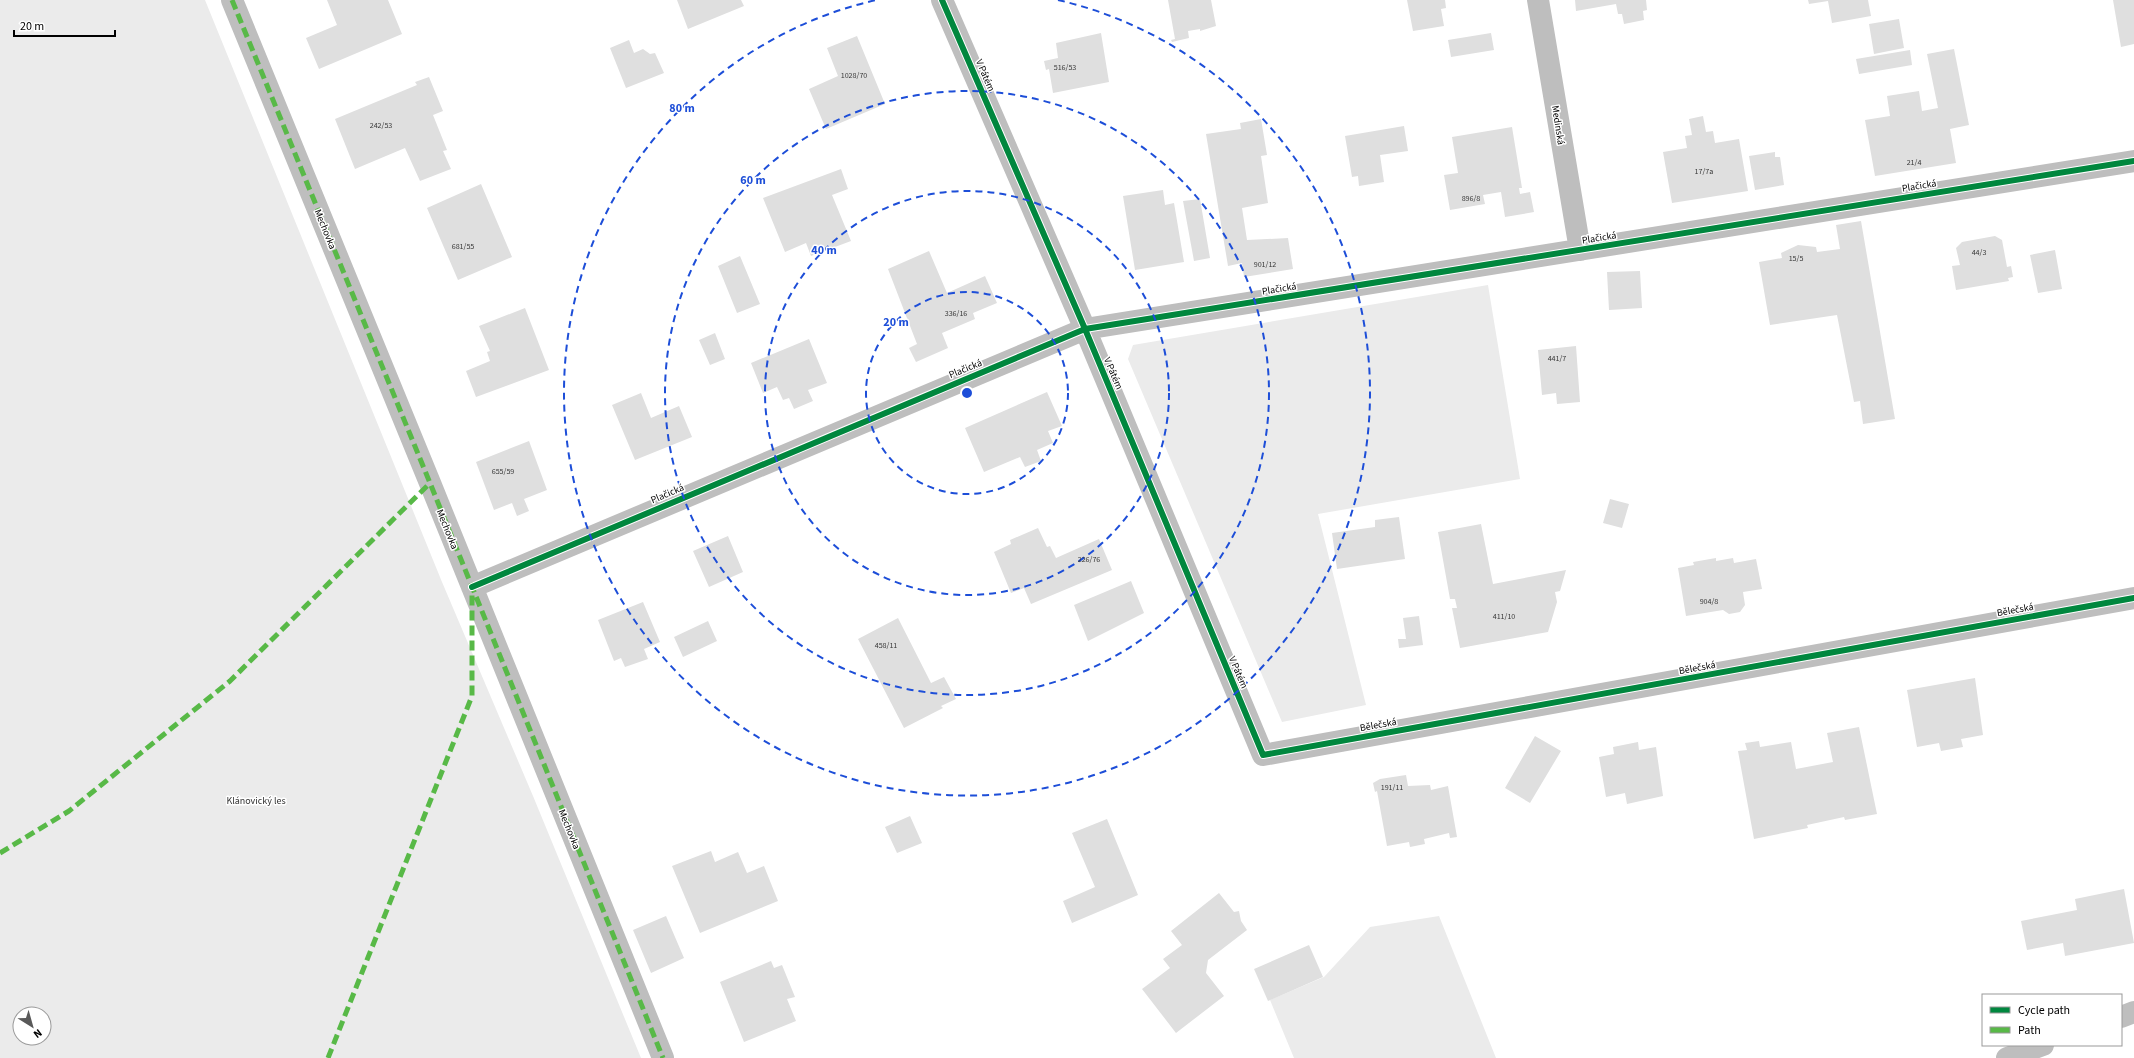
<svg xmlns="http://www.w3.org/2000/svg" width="2134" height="1058" viewBox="0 0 2134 1058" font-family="'Source Sans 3',sans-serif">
  <rect width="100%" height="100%" fill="#fff"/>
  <path fill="#ebebeb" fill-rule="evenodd" d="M 0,0 L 205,0 L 442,582 L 533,796 L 641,1058 L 0,1058 ZM 20,1014 L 44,1014 L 44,1038 L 20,1038 Z
    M 1488,285 L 1520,479 L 1318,514 L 1366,705 L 1282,722 L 1128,359 L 1133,345 Z
    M 1439,916 L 1496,1058 L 1294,1058 L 1270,1000 L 1324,977 L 1370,927 Z"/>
  <path fill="#dfdfdf" d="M 327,0 L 388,0 L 402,34 L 319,69 L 306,38 L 337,25 Z
    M 677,0 L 741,0 L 744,6 L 688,29 Z
    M 1168,0 L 1211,0 L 1216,26 L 1200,31 L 1200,29 L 1188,31 L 1189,38 L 1172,42 L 1171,40 L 1175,39 Z
    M 1407,0 L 1445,0 L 1446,8 L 1441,9 L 1444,26 L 1413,31 Z
    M 1575,0 L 1646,0 L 1647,10 L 1643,11 L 1644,20 L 1624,24 L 1622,14 L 1618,14 L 1616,4 L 1576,11 Z
    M 1808,0 L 1868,0 L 1871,16 L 1832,23 L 1828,1 L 1809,4 Z
    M 2113,0 L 2134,0 L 2134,44 L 2121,47 Z
    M 1899,19 L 1904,48 L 1874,54 L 1869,24 Z
    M 1101,33 L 1109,82 L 1053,93 L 1049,69 L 1046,70 L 1044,61 L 1058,58 L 1056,43 Z
    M 1491,33 L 1494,50 L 1451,57 L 1448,40 Z
    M 857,36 L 885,104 L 826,129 L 809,89 L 838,76 L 827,48 Z
    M 629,40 L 634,53 L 643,49 L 650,54 L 655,53 L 664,73 L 626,88 L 610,48 Z
    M 1954,49 L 1969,125 L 1950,129 L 1956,163 L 1875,176 L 1865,120 L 1890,116 L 1887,96 L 1919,91 L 1922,111 L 1938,108 L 1927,54 Z
    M 1910,50 L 1912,65 L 1859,74 L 1856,59 Z
    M 429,77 L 443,111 L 433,115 L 447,150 L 443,151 L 451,169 L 420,181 L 405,148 L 355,169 L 335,119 L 417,85 L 415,82 Z
    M 1703,116 L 1706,132 L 1713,131 L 1715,143 L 1739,139 L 1748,191 L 1672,203 L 1663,152 L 1687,148 L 1685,136 L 1692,135 L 1689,119 Z
    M 1261,119 L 1267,155 L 1261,156 L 1268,203 L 1242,208 L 1247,240 L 1288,238 L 1293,269 L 1244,277 L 1242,263 L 1228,266 L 1206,134 L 1241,129 L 1240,123 Z
    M 1404,126 L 1408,151 L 1380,155 L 1384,182 L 1359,186 L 1358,176 L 1352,177 L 1345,136 Z
    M 1512,127 L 1522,188 L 1519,188 L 1520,194 L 1530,192 L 1534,212 L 1505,217 L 1501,192 L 1483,195 L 1485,204 L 1450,210 L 1444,175 L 1458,173 L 1452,137 Z
    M 1775,152 L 1775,157 L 1780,157 L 1784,185 L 1755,190 L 1749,156 Z
    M 841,169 L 848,189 L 832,195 L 851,241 L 811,256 L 806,243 L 785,252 L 763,198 Z
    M 481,184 L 512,257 L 458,280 L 427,208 Z
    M 1163,190 L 1165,205 L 1174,203 L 1184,262 L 1135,270 L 1123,196 Z
    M 1200,199 L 1210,258 L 1194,261 L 1183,201 Z
    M 1861,221 L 1895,419 L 1863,424 L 1860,401 L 1854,402 L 1837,315 L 1770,325 L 1759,262 L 1782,258 L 1781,253 L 1798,245 L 1816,247 L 1817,252 L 1840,249 L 1836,225 Z
    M 1995,236 L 2002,240 L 2007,267 L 2011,266 L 2013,277 L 2008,278 L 2009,281 L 1956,290 L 1952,266 L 1960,265 L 1956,248 L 1962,242 Z
    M 2055,250 L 2062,289 L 2038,293 L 2030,255 Z
    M 929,251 L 947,293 L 985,276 L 997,303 L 973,313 L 975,319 L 942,333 L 948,348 L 916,362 L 909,348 L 917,344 L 888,269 Z
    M 740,256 L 760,304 L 737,313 L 718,266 Z
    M 1640,271 L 1642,308 L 1609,310 L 1607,272 Z
    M 525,308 L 549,370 L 476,397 L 466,371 L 490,361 L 487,352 L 490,351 L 479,326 Z
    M 715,333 L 725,359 L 710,365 L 699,340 Z
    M 809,339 L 827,383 L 808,390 L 813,401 L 794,409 L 789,398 L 783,400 L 777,387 L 763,393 L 751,363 Z
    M 1576,346 L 1580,402 L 1557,404 L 1556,393 L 1542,395 L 1538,350 Z
    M 1047,392 L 1062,426 L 1048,431 L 1053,443 L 1037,450 L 1041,461 L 1025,467 L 1020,457 L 984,472 L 965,428 Z
    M 641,393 L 651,418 L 679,406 L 692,437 L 635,460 L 612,405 Z
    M 529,441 L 547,490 L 524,499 L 529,511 L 517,516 L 512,503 L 494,510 L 476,462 Z
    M 1610,499 L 1629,504 L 1622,528 L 1603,523 Z
    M 1399,517 L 1405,559 L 1337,569 L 1332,533 L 1375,527 L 1375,520 Z
    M 1481,524 L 1493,584 L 1566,570 L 1560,591 L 1555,592 L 1557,602 L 1548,632 L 1460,648 L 1452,608 L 1457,608 L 1455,599 L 1450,599 L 1438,532 Z
    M 1038,528 L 1047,547 L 1050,546 L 1056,558 L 1099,539 L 1112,570 L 1031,604 L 1024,588 L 1011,593 L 994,552 L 1011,544 L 1010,540 Z
    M 728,536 L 743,572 L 709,587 L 693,551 Z
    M 1716,558 L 1716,561 L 1733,558 L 1734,563 L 1756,559 L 1762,589 L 1743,592 L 1745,605 L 1740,612 L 1729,614 L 1723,610 L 1686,616 L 1678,568 L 1694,565 L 1693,562 Z
    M 1131,581 L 1144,613 L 1088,641 L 1074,605 Z
    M 643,602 L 660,642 L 644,649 L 648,659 L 625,667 L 621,658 L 614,661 L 598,620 Z
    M 1419,616 L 1423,645 L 1399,648 L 1398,639 L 1406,639 L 1403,618 Z
    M 898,618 L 931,683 L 944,677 L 956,699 L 941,706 L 943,708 L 904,728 L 858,639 Z
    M 708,621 L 717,641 L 683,657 L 674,637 Z
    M 1975,678 L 1983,735 L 1961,739 L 1963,747 L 1941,751 L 1939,743 L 1917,747 L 1907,690 Z
    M 1859,727 L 1877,814 L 1845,820 L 1844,817 L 1807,825 L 1808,828 L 1754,839 L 1738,751 L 1747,750 L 1745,743 L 1759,741 L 1760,747 L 1791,742 L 1796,769 L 1833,762 L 1827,733 Z
    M 1535,736 L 1561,751 L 1530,803 L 1505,788 Z
    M 1638,742 L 1639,750 L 1656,747 L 1663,796 L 1627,804 L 1625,793 L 1606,797 L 1599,757 L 1614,754 L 1613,747 Z
    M 1406,775 L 1408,786 L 1430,785 L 1431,790 L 1448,786 L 1457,837 L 1450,838 L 1449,833 L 1424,839 L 1425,844 L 1410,847 L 1409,842 L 1387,846 L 1377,791 L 1375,792 L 1373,783 L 1380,779 Z
    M 910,816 L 922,843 L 897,853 L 885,827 Z
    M 1107,819 L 1138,895 L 1072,923 L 1063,901 L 1095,887 L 1072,833 Z
    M 711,851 L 715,862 L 738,852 L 747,873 L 764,866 L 778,901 L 700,933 L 672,866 Z
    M 2124,889 L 2134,943 L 2065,956 L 2063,943 L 2027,950 L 2021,921 L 2077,910 L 2075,899 Z
    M 1219,893 L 1234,912 L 1239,911 L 1241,921 L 1247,930 L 1208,960 L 1206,973 L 1224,996 L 1176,1033 L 1142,989 L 1170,968 L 1163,959 L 1182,945 L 1171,931 Z
    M 666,916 L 684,958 L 651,973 L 633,930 Z
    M 1309,945 L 1323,977 L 1268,1001 L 1254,969 Z
    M 771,961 L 774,968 L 782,965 L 795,997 L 787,999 L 796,1021 L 744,1042 L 720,982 Z"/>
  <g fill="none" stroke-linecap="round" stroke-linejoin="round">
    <path stroke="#bebebe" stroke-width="22" d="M 232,0 L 430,483 L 663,1058
      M 942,0 L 1085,329 L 1263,755 L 2134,598
      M 1538,0 L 1580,250
      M 472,587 L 1085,329 L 2134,161
      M 2121,1017 L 2134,1012
      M 2007,1058 L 2043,1045"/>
    <path stroke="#58b947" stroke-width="5" stroke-dasharray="10 5" stroke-linecap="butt" d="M 232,0 L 430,483 L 663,1058
      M 0,853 L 69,811 L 230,681 L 430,483
      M 328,1058 L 472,696 L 472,591"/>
    <g stroke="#fff" stroke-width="8">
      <path id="cycleway" d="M 942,0 L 1085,329 L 1263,755 L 2134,598
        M 472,587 L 1085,329 L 2134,161"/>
    </g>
    <use href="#cycleway" stroke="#00873e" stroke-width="6"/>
  </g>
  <g fill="none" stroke="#1d4ed8" stroke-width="2" stroke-dasharray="7 5">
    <circle cx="967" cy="393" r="101"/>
    <circle cx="967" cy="393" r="202"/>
    <circle cx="967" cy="393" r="302"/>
    <path d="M1058 0A403 403 0 1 1 876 0"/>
  </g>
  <g text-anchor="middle" stroke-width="3" stroke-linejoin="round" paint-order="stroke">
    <g font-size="8" fill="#383838">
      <text x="1065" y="70">516/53</text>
      <text x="854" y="78">1028/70</text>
      <text x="381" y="128">242/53</text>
      <text x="1914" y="165">21/4</text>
      <text x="1704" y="174">17/7a</text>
      <text x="1471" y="201">896/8</text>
      <text x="463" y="249">681/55</text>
      <text x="1979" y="255">44/3</text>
      <text x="1796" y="261">15/5</text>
      <text x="1265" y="267">901/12</text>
      <text x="956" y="316">336/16</text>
      <text x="1557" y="361">441/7</text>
      <text x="503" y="474">655/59</text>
      <text x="1089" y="562">226/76</text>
      <text x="1709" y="604">904/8</text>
      <text x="1504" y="619">411/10</text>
      <text x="886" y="648">458/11</text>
      <text x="1392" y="790">191/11</text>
    </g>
    <g font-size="10" fill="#000" stroke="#fff">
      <text transform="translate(986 75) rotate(67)" y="4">V Pátém</text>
      <text transform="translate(1559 125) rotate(81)" y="4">Medinská</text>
      <text transform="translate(1919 185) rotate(-9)" y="4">Plačická</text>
      <text transform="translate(326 229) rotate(68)" y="4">Mechovka</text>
      <text transform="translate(1599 237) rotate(-9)" y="4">Plačická</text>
      <text transform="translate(1279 288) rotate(-9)" y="4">Plačická</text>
      <text transform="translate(965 368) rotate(-22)" y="4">Plačická</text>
      <text transform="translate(1114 373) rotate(67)" y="4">V Pátém</text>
      <text transform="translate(667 493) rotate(-23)" y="4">Plačická</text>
      <text transform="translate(448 529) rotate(68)" y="4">Mechovka</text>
      <text transform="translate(2015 609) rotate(-10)" y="4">Bělečská</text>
      <text transform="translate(1697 667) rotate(-10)" y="4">Bělečská</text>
      <text transform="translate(1239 672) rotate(67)" y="4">V Pátém</text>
      <text transform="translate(1378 724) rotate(-10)" y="4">Bělečská</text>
      <text transform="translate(570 829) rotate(68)" y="4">Mechovka</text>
    </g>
    <g font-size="10" fill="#323232" stroke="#fff">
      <text x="256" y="804">Klánovický les</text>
    </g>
  </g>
  <circle cx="967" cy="393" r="6" fill="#1d4ed8" stroke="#fff" stroke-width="2"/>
  <g font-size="12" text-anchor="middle" font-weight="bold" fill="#1d4ed8" stroke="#fff" stroke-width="3" stroke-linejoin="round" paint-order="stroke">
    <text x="682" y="112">80 m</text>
    <text x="753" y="184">60 m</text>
    <text x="824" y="254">40 m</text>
    <text x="896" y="326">20 m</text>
  </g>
  <rect x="1982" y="994" width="140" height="52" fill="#ffffff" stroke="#999999"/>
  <rect x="1990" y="1007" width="20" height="6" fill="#00873e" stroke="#999999"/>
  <text x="2018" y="1014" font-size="12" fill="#000000">Cycle path</text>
  <rect x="1990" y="1027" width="20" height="6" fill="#58b947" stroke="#999999"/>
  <text x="2018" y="1034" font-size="12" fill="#000000">Path</text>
  <g transform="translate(32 1026) rotate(143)"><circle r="19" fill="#ffffff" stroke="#999999"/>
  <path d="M0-3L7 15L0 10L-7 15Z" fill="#595959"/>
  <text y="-6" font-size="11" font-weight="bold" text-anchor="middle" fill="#000000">N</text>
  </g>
  <path d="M14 30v6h101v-6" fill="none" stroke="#000000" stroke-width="2"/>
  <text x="20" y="30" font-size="12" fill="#000000" stroke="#ffffff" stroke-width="3" paint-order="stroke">20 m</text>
</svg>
